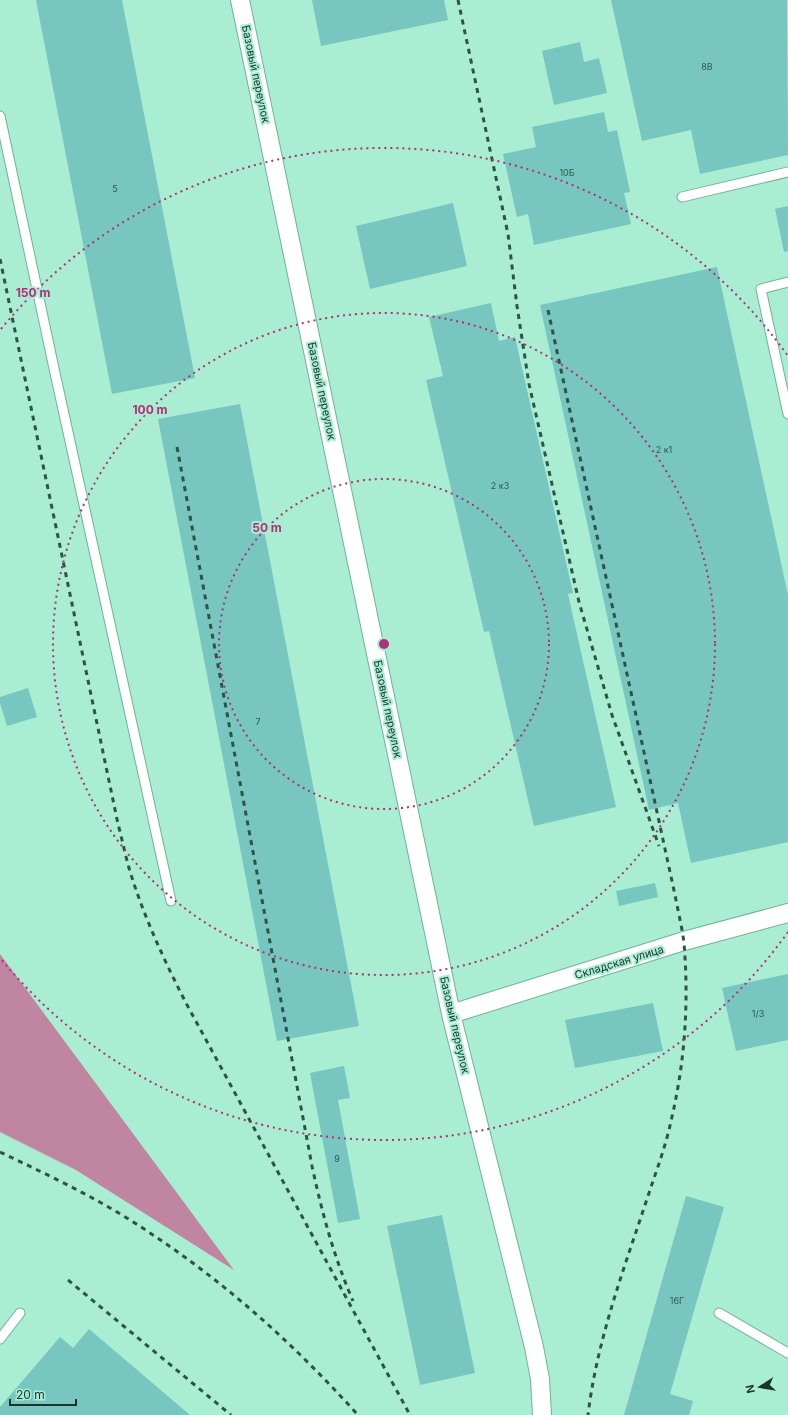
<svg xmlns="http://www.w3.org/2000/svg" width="788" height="1415" viewBox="0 0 788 1415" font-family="Inter,sans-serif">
  <rect width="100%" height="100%" fill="#a9edd3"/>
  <path fill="#c085a1" d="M 0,954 L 234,1270 L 76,1170 L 0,1132 Z"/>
  <path fill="#78c6c0" d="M 36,0 L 122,0 L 195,378 L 112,394 Z
    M 312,0 L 444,0 L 448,20 L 321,46 Z
    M 611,0 L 787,0 L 788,155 L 700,174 L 691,130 L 642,141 Z
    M 580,42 L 584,62 L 599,58 L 607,93 L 554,105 L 542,51 Z
    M 604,112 L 608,132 L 617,130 L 630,192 L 624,193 L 631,224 L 534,245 L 528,214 L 517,217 L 503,154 L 536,147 L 532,127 Z
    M 453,203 L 467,266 L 370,289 L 356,226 Z
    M 788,206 L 788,251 L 784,252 L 775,209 Z
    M 717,267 L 788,595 L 788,842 L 691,863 L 678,803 L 649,810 L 540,305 Z
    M 491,303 L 499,341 L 515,337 L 573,593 L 568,594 L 616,807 L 534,826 L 489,631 L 484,632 L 426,380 L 443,376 L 429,317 Z
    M 240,404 L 359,1026 L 277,1041 L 158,419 Z
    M 28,688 L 37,717 L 7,726 L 0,703 L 0,697 Z
    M 655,883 L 658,897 L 619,906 L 616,891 Z
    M 788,974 L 788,1040 L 736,1051 L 722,988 Z
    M 653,1003 L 663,1051 L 575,1068 L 565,1020 Z
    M 344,1066 L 350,1098 L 338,1100 L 360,1219 L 338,1223 L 310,1073 Z
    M 686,1196 L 724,1207 L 670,1394 L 693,1401 L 689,1415 L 624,1415 Z
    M 442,1215 L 475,1373 L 420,1385 L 387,1226 Z
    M 89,1329 L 190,1415 L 0,1415 L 0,1407 L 60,1337 L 73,1348 Z"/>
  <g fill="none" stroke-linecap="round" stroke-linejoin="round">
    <g stroke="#6fb29a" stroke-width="11">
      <path id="lane" d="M 0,116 L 55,373 L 171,901
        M 682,197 L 788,172
        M 788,282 L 761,289 L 788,414
        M 719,1313 L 788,1353
        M 0,1339 L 20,1313"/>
    </g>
    <g stroke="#6fb29a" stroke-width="20">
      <path id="street" d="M 240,0 L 451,1014 L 534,1347 L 540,1379 L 542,1415
        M 451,1014 L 684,941 L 788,913"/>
    </g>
    <use href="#lane" stroke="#fff" stroke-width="9"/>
    <use href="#street" stroke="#fff" stroke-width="18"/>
    <path stroke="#305347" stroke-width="3" stroke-dasharray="5 5" stroke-linecap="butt" d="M 458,0 L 508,234 L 517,306 L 529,384 L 579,602 L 612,715 L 659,846
      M 0,259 L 118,824 C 122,839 125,854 129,868 C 143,915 164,960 186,1003 L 410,1415
      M 548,310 L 675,895 C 678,911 682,927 684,943 C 689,1003 685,1062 671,1121 C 666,1145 657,1169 649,1193 C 625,1266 597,1339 588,1415
      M 177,447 L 312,1166 C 322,1213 334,1257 353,1301
      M 0,1152 C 48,1175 97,1198 141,1227 C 224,1281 292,1342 358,1415
      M 68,1280 L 231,1415"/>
  </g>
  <g fill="none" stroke="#b02e7a" stroke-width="2" stroke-dasharray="2 4">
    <circle cx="384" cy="644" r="165"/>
    <circle cx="384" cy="644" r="331"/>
    <path d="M788 932A496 496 0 0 1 1 959M1 329A496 496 0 0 1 788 356"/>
  </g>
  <g text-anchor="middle" stroke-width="4" stroke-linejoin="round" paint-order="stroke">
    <g font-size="9" fill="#315951">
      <text x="707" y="70">8В</text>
      <text x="567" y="176">10Б</text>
      <text x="115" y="192">5</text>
      <text x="664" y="453">2 к1</text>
      <text x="500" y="489">2 к3</text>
      <text x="258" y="725">7</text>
      <text x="758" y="1017">1/3</text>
      <text x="337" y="1162">9</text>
      <text x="677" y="1304">16Г</text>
    </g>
    <g font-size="11" fill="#19352c" stroke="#a9edd3">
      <text transform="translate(256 74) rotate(78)" y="4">Базовый переулок</text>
      <text transform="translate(322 391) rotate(78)" y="4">Базовый переулок</text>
      <text transform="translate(388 709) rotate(78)" y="4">Базовый переулок</text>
      <text transform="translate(619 962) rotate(-17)" y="4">Складская улица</text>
      <text transform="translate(455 1025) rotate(77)" y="4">Базовый переулок</text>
    </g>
  </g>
  <circle cx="384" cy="644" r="6" fill="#b02e7a" stroke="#a9edd3" stroke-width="2"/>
  <g font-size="12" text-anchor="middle" font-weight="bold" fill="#b02e7a" stroke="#a9edd3" stroke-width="4" stroke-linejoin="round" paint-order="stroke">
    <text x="33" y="297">150 m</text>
    <text x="150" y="414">100 m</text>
    <text x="267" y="532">50 m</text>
  </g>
  <g transform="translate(760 1387) rotate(258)" stroke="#a9edd3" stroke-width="3" paint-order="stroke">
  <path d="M0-3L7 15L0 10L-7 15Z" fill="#19352c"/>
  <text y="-6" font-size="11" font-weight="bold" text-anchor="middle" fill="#19352c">N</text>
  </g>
  <path d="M10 1399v6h66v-6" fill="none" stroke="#19352c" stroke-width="2"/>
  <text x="16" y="1399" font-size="12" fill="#19352c" stroke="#a9edd3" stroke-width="3" paint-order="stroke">20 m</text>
</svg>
